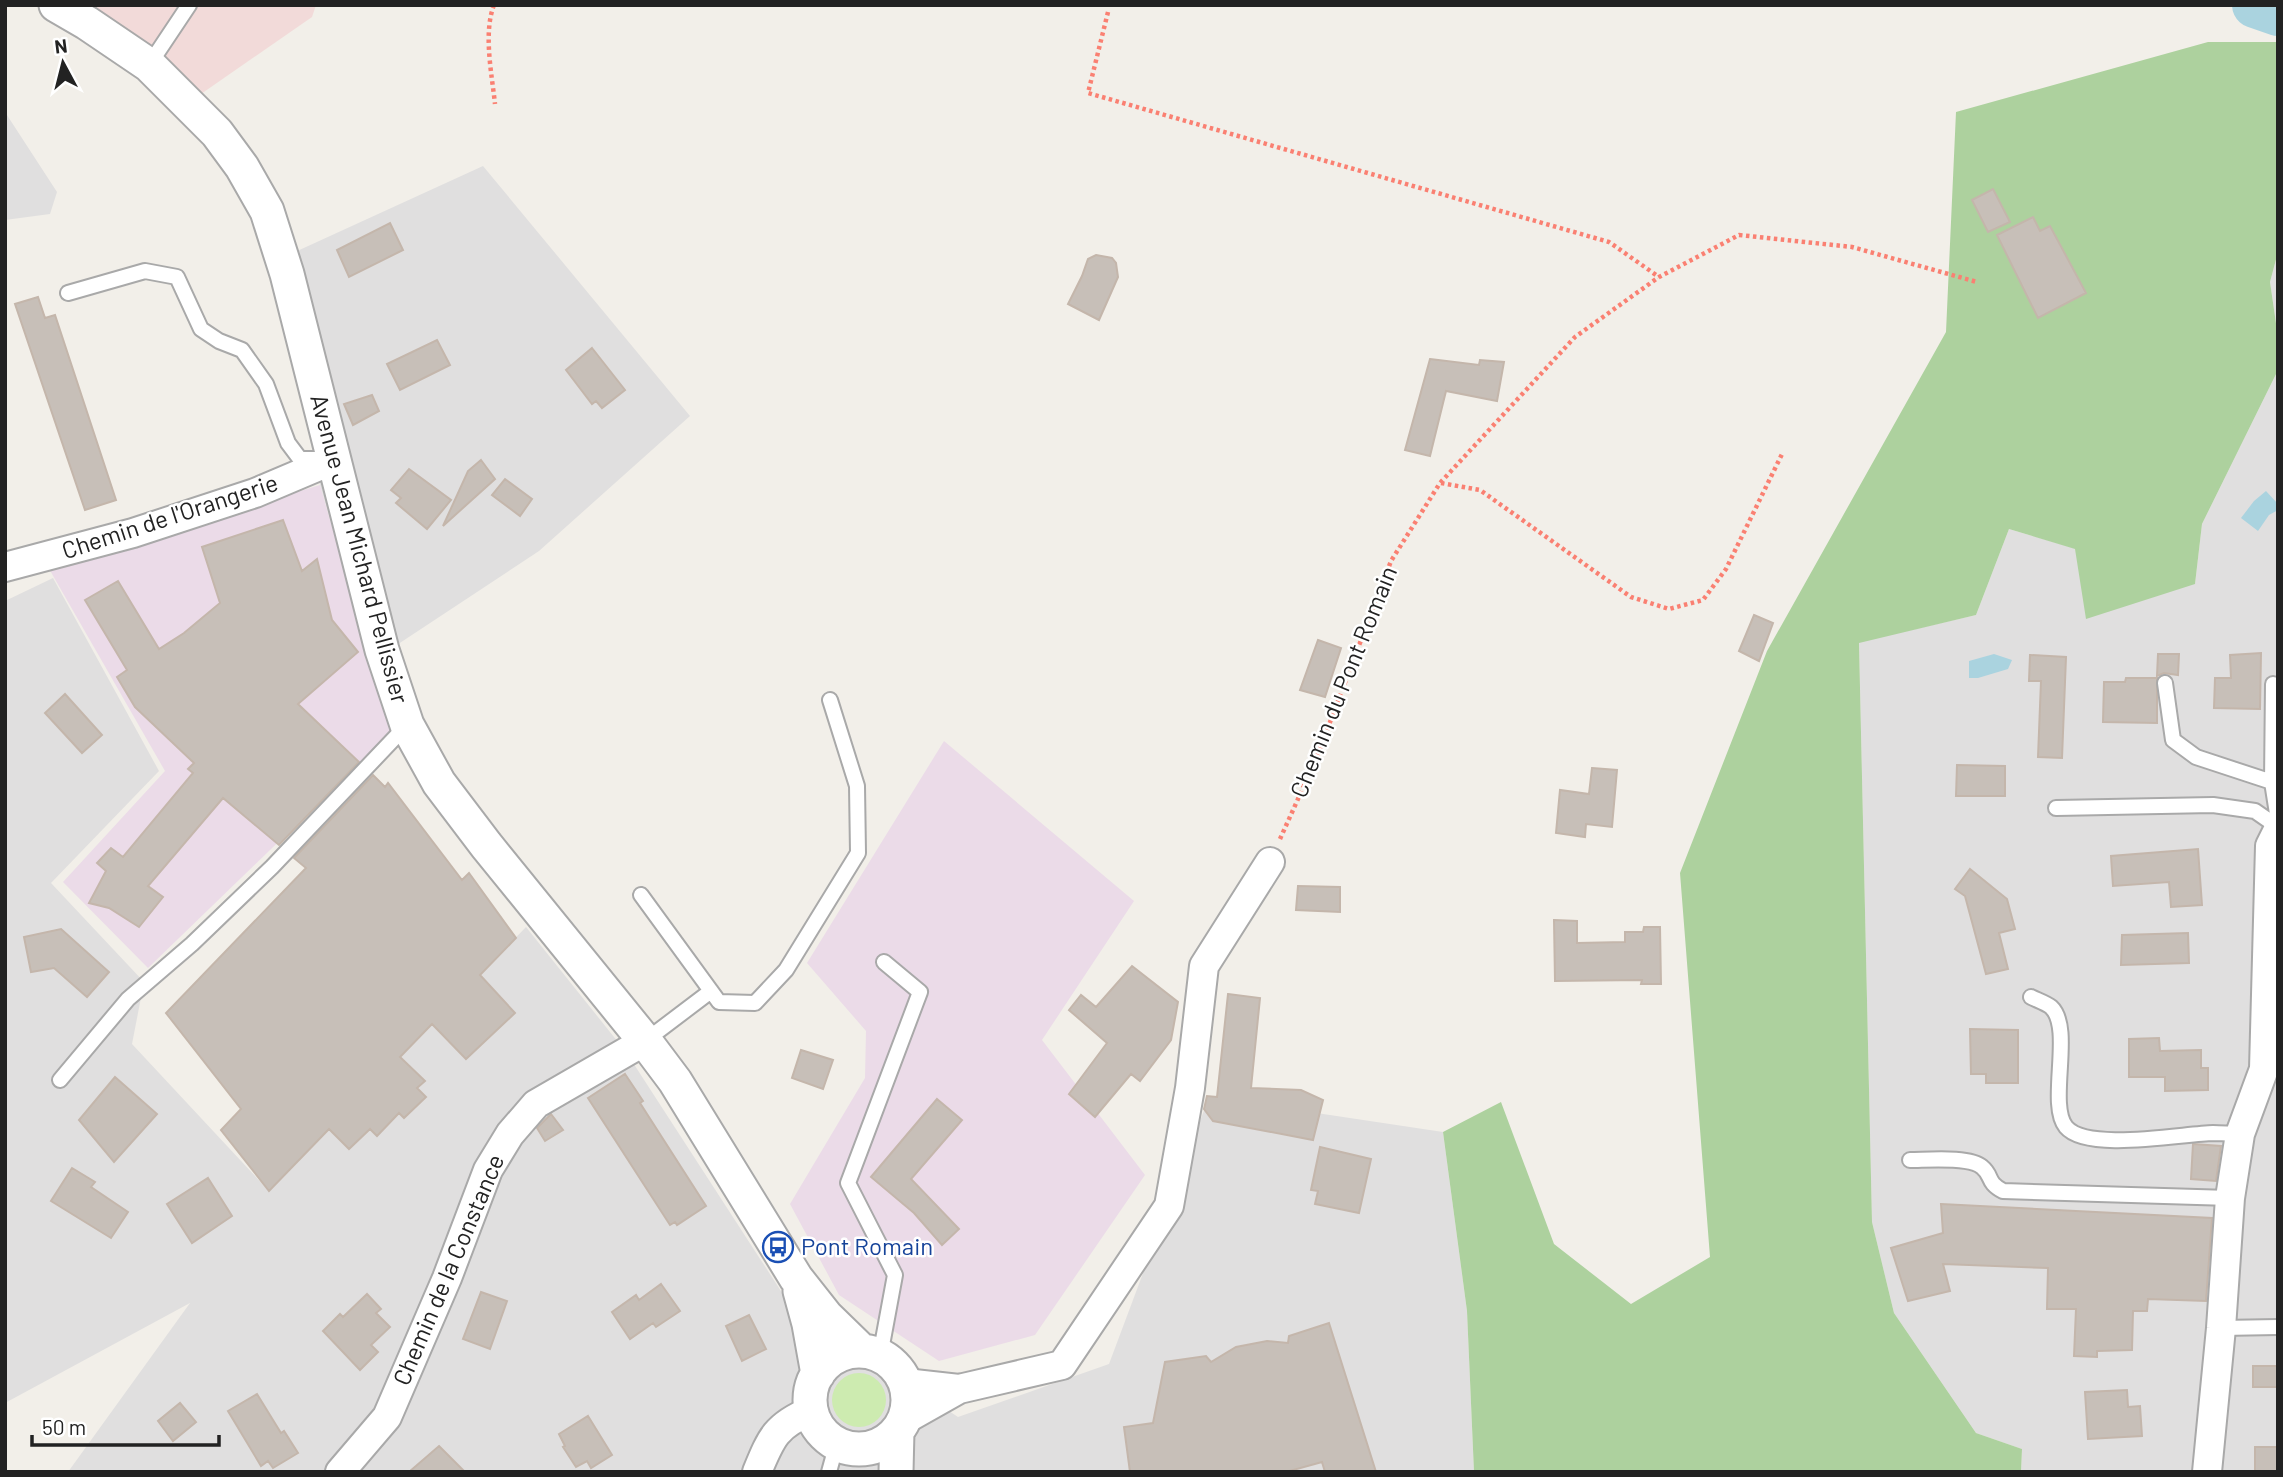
<svg xmlns="http://www.w3.org/2000/svg" width="2283" height="1477" viewBox="0 0 2283 1477" font-family="Barlow,sans-serif">
  <rect width="100%" height="100%" fill="#f2efe9"/>
  <path fill="#e0dfdf" d="M 5,112 L 57,192 L 50,214 L 5,220 Z
    M 483,166 L 690,416 L 539,551 L 371,662 L 320,485 L 271,263 Z
    M 2278,252 L 2278,337 L 2270,282 Z
    M 2278,370 L 2278,1472 L 2021,1472 L 2022,1449 L 1976,1433 L 1894,1313 L 1872,1222 L 1859,642 L 1976,615 L 2009,529 L 2195,584 L 2202,524 Z
    M 53,578 L 159,771 L 51,883 L 144,982 L 132,1044 L 269,1191 L 526,927 L 626,1052 L 790,1305 L 958,1417 L 1109,1364 L 1209,1097 L 1443,1132 L 1467,1311 L 1474,1472 L 68,1472 L 190,1303 L 5,1403 L 5,601 Z"/>
  <path fill="#f2dad9" d="M 81,5 L 316,5 L 312,17 L 201,94 Z"/>
  <path fill="#ebdbe8" d="M 320,485 L 391,733 L 148,968 L 63,882 L 165,771 L 48,567 Z
    M 944,741 L 1134,901 L 1042,1040 L 1145,1175 L 1035,1335 L 939,1361 L 839,1295 L 790,1204 L 865,1078 L 866,1031 L 807,963 Z"/>
  <path fill="#cdebb0" d="M832 1400a27 27 0 1 1 54 0a27 27 0 1 1-54 0Z"/>
  <path fill="#add19e" d="M 2208,42 L 2278,42 L 2278,252 L 2270,282 L 2278,337 L 2278,370 L 2202,524 L 2195,584 L 2086,619 L 2075,549 L 2009,529 L 1976,615 L 1859,643 L 1872,1222 L 1894,1313 L 1976,1433 L 2022,1449 L 2021,1472 L 1474,1472 L 1467,1311 L 1443,1132 L 1501,1102 L 1554,1244 L 1631,1304 L 1710,1257 L 1680,873 L 1767,651 L 1946,332 L 1956,112 Z"/>
  <path fill="#aad3df" d="M 2266,491 L 2278,504 L 2278,510 L 2269,515 L 2258,531 L 2241,518 L 2254,501 Z
    M 1994,654 L 2012,660 L 2008,669 L 1978,678 L 1969,678 L 1969,661 Z"/>
  <g fill="none" stroke-linecap="round" stroke-linejoin="round">
    <path stroke="#aad3df" stroke-width="46" d="M 2255,5 L 2278,13"/>
  </g>
  <path fill="#c7bfb8" stroke="#c4b6ab" stroke-width="2" d="M 1993,189 L 2010,222 L 1988,232 L 1972,200 Z
    M 2033,217 L 2040,231 L 2050,226 L 2086,293 L 2038,318 L 1997,235 Z
    M 390,223 L 403,250 L 349,277 L 337,250 Z
    M 1096,255 L 1112,258 L 1116,263 L 1118,277 L 1099,320 L 1068,304 L 1082,276 L 1088,259 Z
    M 38,297 L 45,318 L 55,315 L 116,500 L 85,510 L 15,304 Z
    M 437,340 L 450,365 L 400,390 L 387,364 Z
    M 592,348 L 625,390 L 602,408 L 596,401 L 592,404 L 566,370 Z
    M 1430,359 L 1479,365 L 1480,360 L 1504,362 L 1497,401 L 1446,391 L 1430,456 L 1405,450 Z
    M 372,395 L 379,411 L 353,425 L 344,404 Z
    M 481,460 L 495,479 L 443,526 L 468,471 Z
    M 409,469 L 451,500 L 427,529 L 396,503 L 401,498 L 391,490 Z
    M 505,479 L 532,499 L 520,516 L 492,495 Z
    M 283,520 L 302,571 L 317,559 L 332,620 L 358,652 L 298,704 L 359,762 L 279,845 L 223,798 L 148,886 L 163,897 L 139,927 L 109,908 L 89,903 L 106,871 L 97,863 L 111,848 L 123,857 L 193,773 L 188,769 L 194,763 L 135,707 L 117,677 L 127,670 L 85,600 L 118,581 L 159,649 L 184,633 L 220,603 L 202,547 Z
    M 1754,615 L 1773,623 L 1759,661 L 1739,651 Z
    M 1318,640 L 1341,648 L 1325,697 L 1300,690 Z
    M 2261,653 L 2260,709 L 2214,708 L 2215,678 L 2231,678 L 2230,655 Z
    M 2158,654 L 2179,654 L 2178,675 L 2164,673 L 2157,676 Z
    M 2030,655 L 2066,657 L 2062,758 L 2038,757 L 2041,681 L 2029,681 Z
    M 2126,678 L 2157,678 L 2157,723 L 2103,722 L 2104,682 L 2125,682 Z
    M 65,694 L 102,735 L 82,753 L 45,713 Z
    M 1957,765 L 2005,766 L 2005,796 L 1956,796 Z
    M 1592,768 L 1617,770 L 1612,827 L 1586,824 L 1585,837 L 1556,833 L 1560,790 L 1589,794 Z
    M 373,775 L 385,787 L 388,783 L 462,880 L 469,873 L 516,938 L 480,975 L 515,1013 L 466,1059 L 432,1024 L 400,1057 L 425,1081 L 417,1088 L 426,1097 L 404,1118 L 399,1113 L 377,1136 L 370,1129 L 349,1149 L 329,1129 L 269,1191 L 221,1130 L 241,1109 L 166,1013 L 306,868 L 294,858 Z
    M 2198,849 L 2202,905 L 2171,907 L 2169,882 L 2113,886 L 2111,856 Z
    M 1970,869 L 2007,899 L 2015,929 L 1999,933 L 2008,969 L 1986,974 L 1965,896 L 1955,889 Z
    M 1298,886 L 1340,887 L 1340,912 L 1296,910 Z
    M 1554,920 L 1577,921 L 1577,943 L 1625,942 L 1625,932 L 1643,932 L 1644,927 L 1660,927 L 1661,984 L 1641,984 L 1642,980 L 1555,981 Z
    M 61,929 L 109,972 L 87,997 L 54,968 L 31,972 L 24,937 Z
    M 2188,933 L 2189,963 L 2121,965 L 2122,935 Z
    M 1132,966 L 1178,1002 L 1171,1040 L 1140,1081 L 1131,1074 L 1095,1117 L 1069,1094 L 1107,1043 L 1069,1010 L 1081,995 L 1096,1007 Z
    M 1228,994 L 1260,998 L 1251,1088 L 1301,1090 L 1323,1100 L 1313,1140 L 1213,1121 L 1204,1109 L 1207,1096 L 1217,1097 Z
    M 1970,1029 L 2018,1030 L 2018,1083 L 1986,1083 L 1986,1074 L 1971,1074 Z
    M 2159,1038 L 2160,1051 L 2201,1050 L 2201,1068 L 2208,1068 L 2208,1090 L 2165,1091 L 2165,1077 L 2129,1077 L 2129,1039 Z
    M 801,1050 L 833,1060 L 823,1089 L 792,1078 Z
    M 625,1074 L 643,1101 L 640,1103 L 706,1206 L 677,1225 L 675,1222 L 670,1225 L 588,1098 Z
    M 115,1077 L 157,1114 L 114,1162 L 79,1120 Z
    M 937,1099 L 962,1120 L 911,1179 L 959,1229 L 942,1245 L 914,1213 L 871,1177 Z
    M 551,1114 L 563,1130 L 545,1141 L 537,1128 Z
    M 2193,1144 L 2221,1146 L 2216,1181 L 2191,1179 Z
    M 1320,1147 L 1371,1159 L 1359,1213 L 1315,1204 L 1318,1191 L 1311,1190 Z
    M 72,1168 L 95,1182 L 91,1187 L 128,1212 L 111,1238 L 51,1201 Z
    M 208,1178 L 232,1216 L 192,1243 L 167,1204 Z
    M 1941,1204 L 2212,1218 L 2206,1301 L 2148,1299 L 2147,1311 L 2133,1311 L 2132,1350 L 2097,1351 L 2097,1357 L 2074,1356 L 2076,1309 L 2047,1309 L 2048,1268 L 1943,1264 L 1950,1291 L 1908,1301 L 1891,1248 L 1943,1233 Z
    M 661,1284 L 680,1311 L 656,1327 L 653,1323 L 630,1339 L 612,1312 L 636,1295 L 639,1300 Z
    M 481,1292 L 507,1301 L 490,1349 L 463,1339 Z
    M 367,1294 L 381,1309 L 376,1313 L 390,1327 L 371,1345 L 378,1352 L 360,1370 L 323,1331 L 340,1314 L 343,1317 Z
    M 749,1315 L 766,1349 L 742,1361 L 726,1326 Z
    M 1329,1323 L 1376,1472 L 1325,1472 L 1322,1462 L 1286,1472 L 1130,1472 L 1124,1427 L 1153,1423 L 1165,1362 L 1206,1356 L 1211,1362 L 1236,1347 L 1267,1341 L 1288,1343 L 1289,1336 Z
    M 2253,1366 L 2278,1366 L 2278,1387 L 2253,1387 Z
    M 2127,1390 L 2128,1407 L 2140,1406 L 2142,1436 L 2088,1439 L 2085,1392 Z
    M 257,1394 L 281,1433 L 284,1431 L 298,1453 L 273,1468 L 268,1461 L 261,1466 L 228,1411 Z
    M 180,1403 L 196,1422 L 173,1441 L 158,1421 Z
    M 588,1416 L 612,1455 L 591,1468 L 587,1461 L 576,1467 L 563,1447 L 565,1446 L 559,1434 Z
    M 439,1446 L 465,1472 L 409,1472 Z
    M 2255,1447 L 2278,1447 L 2278,1472 L 2255,1472 Z"/>
  <g fill="none" stroke-linecap="round" stroke-linejoin="round">
    <g stroke="#a9a9a9" stroke-width="18">
      <path id="service" d="M 149,65 L 189,5
        M 68,293 L 145,271 L 177,277 L 201,329 L 219,341 L 242,350 L 266,384 L 288,443 L 300,459 L 318,459
        M 2165,683 L 2173,740 L 2196,757 L 2272,782
        M 2273,684 L 2272,782 L 2278,820
        M 2056,808 L 2213,805 L 2255,811 L 2278,827
        M 641,895 L 719,1002 L 755,1003 L 786,970 L 858,853 L 857,786 L 830,700
        M 2031,997 C 2037,1000 2046,1003 2051,1007 C 2074,1028 2047,1104 2066,1127 C 2087,1152 2181,1134 2213,1133 C 2222,1133 2231,1134 2240,1134
        M 645,1041 L 711,991
        M 60,1080 L 128,999 L 192,944 L 272,867 L 406,726
        M 1910,1160 C 1927,1160 1970,1156 1982,1167 C 1993,1176 1986,1182 2003,1191 L 2230,1198
        M 2221,1328 L 2278,1327
        M 880,1356 L 895,1275 L 848,1183 L 920,992 L 884,962
        M 829,1472 L 837,1443"/>
    </g>
    <g stroke="#a9a9a9" stroke-width="32">
      <path id="minor" d="M 5,567 L 133,533 L 255,493 L 333,460
        M 905,1383 L 959,1389
        M 904,1420 L 959,1389 L 1062,1365 L 1169,1206 L 1190,1088 L 1204,966 L 1270,862
        M 340,1472 L 387,1417 L 447,1278 L 488,1170 L 510,1134 L 536,1104 L 645,1041
        M 757,1472 C 771,1438 776,1425 811,1411
        M 2207,1472 L 2221,1328 L 2230,1198 L 2240,1134 L 2264,1069 L 2270,846 L 2278,830"/>
    </g>
    <g stroke="#a9a9a9" stroke-width="37">
      <path id="tertiary" d="M 56,5 L 87,23 L 149,65 L 217,133 L 242,167 L 267,211 L 287,274 L 382,650 L 407,725 L 439,783 L 486,845 L 645,1041 L 675,1081 L 796,1278 L 826,1316 L 862,1351
        M 800,1291 L 809,1324 L 818,1374
        M810 1400a49 49 0 1 1 98 0a49 49 0 1 1-98 0Z
        M 896,1472 L 897,1431"/>
    </g>
    <path stroke="#fa8072" stroke-width="4.5" stroke-dasharray="3.5 3.5" stroke-linecap="butt" d="M 494,5 C 483,33 492,75 495,104
      M 1108,12 L 1088,93 L 1609,242 L 1659,277
      M 1441,483 L 1480,490 L 1631,597 L 1669,609 L 1703,600 L 1726,569 L 1783,452
      M 1280,839 L 1316,759 L 1391,561 L 1440,483 L 1575,337 L 1659,277 L 1739,235 L 1852,247 L 1977,282"/>
    <use href="#service" stroke="#fff" stroke-width="14"/>
    <use href="#minor" stroke="#fff" stroke-width="28"/>
    <use href="#tertiary" stroke="#fff" stroke-width="33"/>
  </g>
  <defs>
    <g id="bus-ring" transform="scale(1.575)"><circle r="9.5" fill="#fff" stroke="#1a4fb4" stroke-width="1.5"/><path d="M-5-6H5V4H4V6H2V4H-2V6H-4V4H-5ZM-3.5-4V0h7V-4ZM-3.5 1.2v1.5H-2V1.2ZM2 1.2v1.5H3.5V1.2Z" fill="#1a4fb4"/></g>
  </defs>
  <g fill-rule="evenodd">
    <use href="#bus-ring" x="778" y="1247"/>
  </g>
  <g text-anchor="middle" stroke-width="5" stroke-linejoin="round" paint-order="stroke">
    <g font-size="24" fill="#222" stroke="#fff">
      <text transform="translate(170 517) rotate(-18)" y="8">Chemin de l'Orangerie</text>
      <text transform="translate(359 549) rotate(75)" y="8">Avenue Jean Michard Pellissier</text>
      <text transform="translate(1344 682) rotate(-68)" y="8">Chemin du Pont Romain</text>
      <text transform="translate(449 1270) rotate(-67)" y="8">Chemin de la Constance</text>
    </g>
    <g font-size="24" fill="#164399" stroke="#fff" text-anchor="start">
      <text x="801" y="1255">Pont Romain</text>
    </g>
  </g>
  <rect width="2283" height="1477" fill="none" stroke="#222222" stroke-width="14"/>
  <g transform="translate(63 63) rotate(353)" stroke="#ffffff" stroke-width="5" paint-order="stroke">
  <path d="M0-5L12 26L0 18L-12 26Z" fill="#222222"/>
  <text y="-10" font-size="19" font-weight="bold" text-anchor="middle" fill="#222222">N</text>
  </g>
  <path d="M32 1435v10h187v-10" fill="none" stroke="#222222" stroke-width="3.5"/>
  <text x="42" y="1435" font-size="21" fill="#222222" stroke="#ffffff" stroke-width="5" paint-order="stroke">50 m</text>
</svg>
